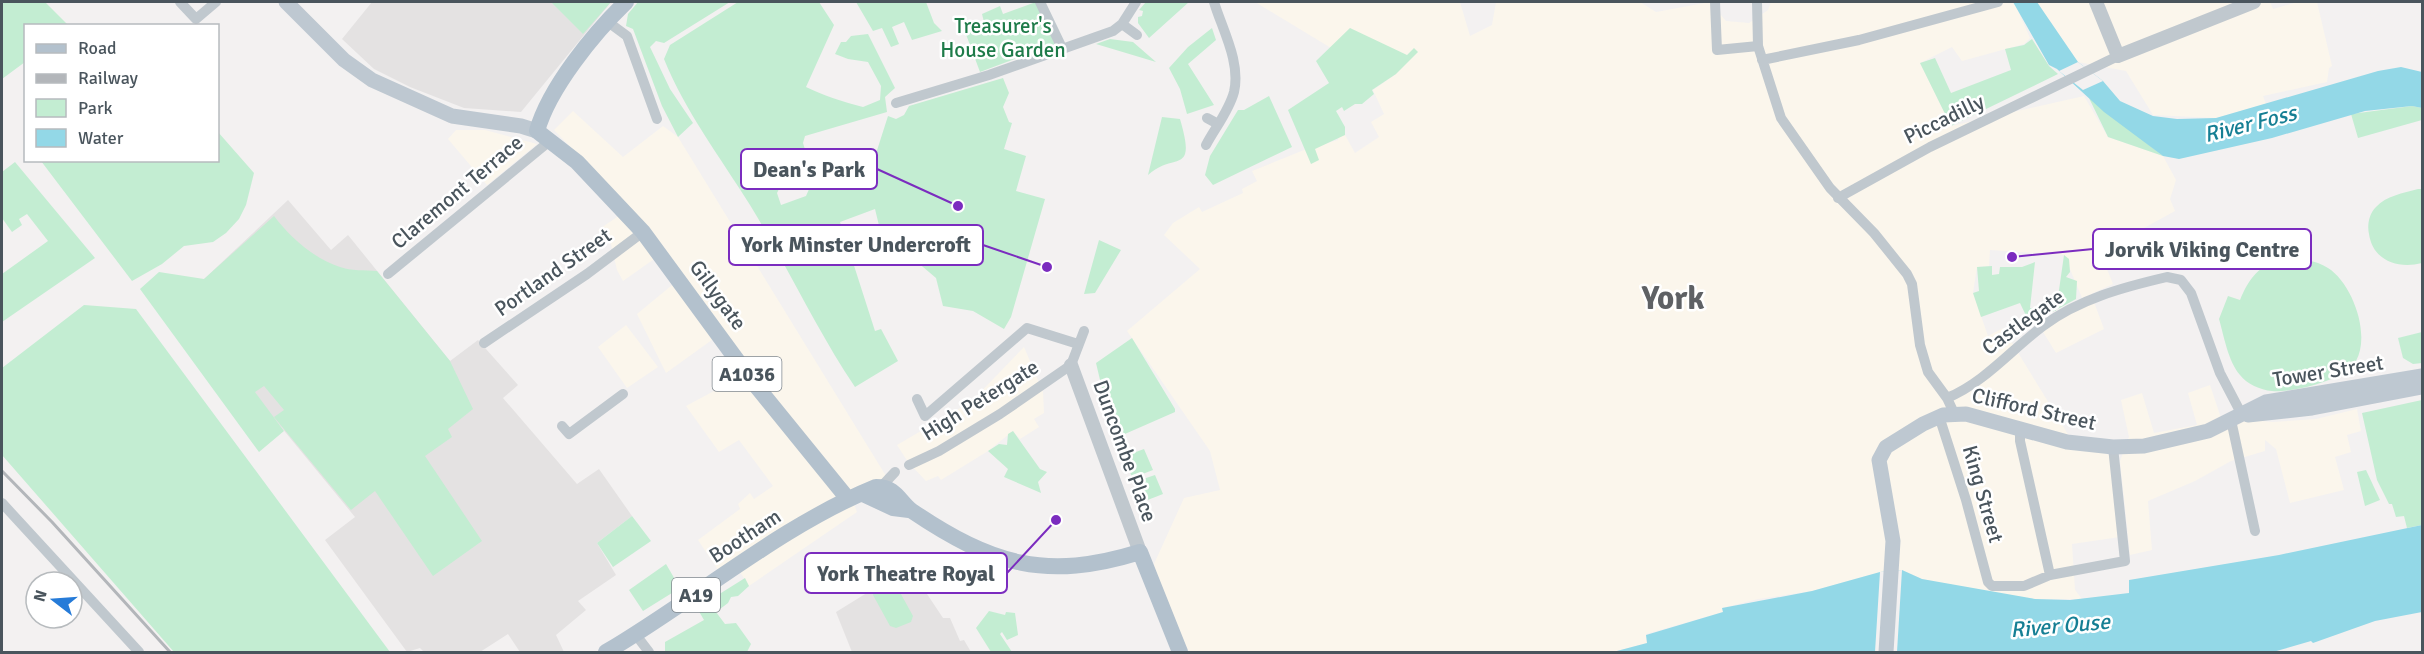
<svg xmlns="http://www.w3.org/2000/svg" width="2424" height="654" viewBox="0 0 2424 654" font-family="Signika,sans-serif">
  <rect width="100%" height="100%" fill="#f3f1f1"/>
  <path fill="#fbf6ec" d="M 1255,2 L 1460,2 L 1470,36 L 1492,25 L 1496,2 L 1640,2 L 1656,12 L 1710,2 L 1726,21 L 1749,23 L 1768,10 L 1771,2 L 2014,2 L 2030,38 L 2024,44 L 1962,61 L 1952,47 L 1920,63 L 1951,126 L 2084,96 L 2108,137 L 2163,156 L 2176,180 L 2170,199 L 2175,211 L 2100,252 L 2113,284 L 2091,294 L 2104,329 L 2056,353 L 2040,327 L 2083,300 L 2064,255 L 1990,250 L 1989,266 L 1977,267 L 1973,293 L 1988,336 L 2003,328 L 2069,436 L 2109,455 L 2120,537 L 2072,544 L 2075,590 L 2082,599 L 2035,599 L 1986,592 L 1922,579 L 1902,570 L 1880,572 L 1812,591 L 1758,599 L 1722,608 L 1723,612 L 1646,634 L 1647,643 L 1613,652 L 1189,652 L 1162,595 L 1154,564 L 1184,498 L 1220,490 L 1210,451 L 1127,331 L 1200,269 L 1164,235 L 1173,223 L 1199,207 L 1202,212 L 1243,193 L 1242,189 L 1257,181 L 1252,171 L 1304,150 L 1338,140 L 1339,136 L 1345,135 L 1355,153 L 1379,137 L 1371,122 L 1384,114 L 1373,90 L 1396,74 L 1350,28 L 1331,48 Z
    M 2037,2 L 2270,2 L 2273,9 L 2298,2 L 2317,2 L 2332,66 L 2329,68 L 2327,82 L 2263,96 L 2266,104 L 2216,118 L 2153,115 L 2126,71 L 2078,62 Z
    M 573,111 L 623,157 L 663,126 L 678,137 L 886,476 L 853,501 L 857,512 L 749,586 L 733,561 L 718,570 L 698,540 L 740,509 L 738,504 L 750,493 L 754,499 L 773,486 L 739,440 L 719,452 L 686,406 L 742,376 L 716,337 L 666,373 L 637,314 L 677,281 L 657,257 L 623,281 L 617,270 L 611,244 L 598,230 L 620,215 L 596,173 L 554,130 Z
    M 456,130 L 485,130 L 537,144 L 487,185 L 448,139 Z
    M 626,325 L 658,367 L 627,388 L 598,347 Z
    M 1024,347 L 1043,392 L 1044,413 L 1034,419 L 1039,427 L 1020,439 L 1013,431 L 988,451 L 941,480 L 938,476 L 926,481 L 908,462 L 897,445 L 972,401 Z
    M 2210,385 L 2221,418 L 2273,422 L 2316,419 L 2357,409 L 2361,431 L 2347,435 L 2351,452 L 2335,457 L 2344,490 L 2290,503 L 2276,449 L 2265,440 L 2265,451 L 2231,461 L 2195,481 L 2148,501 L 2152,550 L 2130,555 L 2120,461 L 2129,437 L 2121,400 L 2142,393 L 2154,433 L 2197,425 L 2188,393 Z"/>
  <path fill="#e4e2e2" d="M 372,2 L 611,2 L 521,112 L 464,108 L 410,87 L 374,69 L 342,39 Z
    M 288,200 L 331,250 L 348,235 L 450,361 L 478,340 L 518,385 L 503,398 L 577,484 L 599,469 L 632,516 L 597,543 L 616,575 L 578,601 L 586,610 L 556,635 L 564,652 L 520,652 L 508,634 L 480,652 L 424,652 L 420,648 L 407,652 L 325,540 L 355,517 L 272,416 L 185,297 Z
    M 909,567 L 943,618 L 950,618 L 960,641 L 964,640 L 971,652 L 852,652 L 836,612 Z"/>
  <path fill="#c3edd2" d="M 2,2 L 45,2 L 68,25 L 26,26 L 25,62 L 2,79 Z
    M 551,2 L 611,2 L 583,34 Z
    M 638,2 L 730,2 L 664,43 L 656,41 L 650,47 L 670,89 L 693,123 L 678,137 L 662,106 L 633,29 L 626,26 L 628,14 Z
    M 738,2 L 819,2 L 834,25 L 806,87 C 825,96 843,102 863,107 L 880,100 L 881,86 L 868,62 L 848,59 L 835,54 L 841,42 L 846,42 L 851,36 L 868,34 L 895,88 L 885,97 L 887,112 L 805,136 L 803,143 L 812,172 L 784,179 L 777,193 L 781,205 L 806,196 L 810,187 L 872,166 L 888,116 L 896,119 L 904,115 L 909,106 L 1003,78 L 1009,93 L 1003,107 L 1009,122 L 1012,123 L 1004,149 L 1026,156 L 1016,191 L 1045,199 L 1011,317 L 1004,329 L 973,311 L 943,306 L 936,278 L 916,261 L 883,242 L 875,209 L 840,222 L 875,331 L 881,329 L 898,361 L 855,387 C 816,329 787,265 750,205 C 720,157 685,111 664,59 L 670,45 Z
    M 856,2 L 926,2 L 934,23 L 942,31 L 912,40 L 904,22 L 892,27 L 899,44 L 891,47 L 882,28 L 873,31 Z
    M 1036,2 L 1055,44 L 980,72 L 964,29 L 984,22 L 982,14 L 1000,6 L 1003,14 Z
    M 1146,2 L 1189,2 L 1149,38 L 1138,23 L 1138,17 L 1142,16 L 1143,11 L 1139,10 Z
    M 1212,28 L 1216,40 L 1188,64 L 1214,105 L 1187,114 L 1180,89 L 1169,68 L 1188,47 Z
    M 1350,28 L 1407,55 L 1414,48 L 1418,52 L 1396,74 L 1372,90 L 1374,94 L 1362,104 L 1355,104 L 1344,111 L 1342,107 L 1336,111 L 1345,127 L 1345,135 L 1315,149 L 1319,160 L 1311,164 L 1288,110 L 1329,83 L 1316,61 Z
    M 1110,39 L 1133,42 L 1156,62 L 1096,44 Z
    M 2032,39 L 2049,66 L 2058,74 L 1951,126 L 1920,63 L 1935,58 L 1951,93 L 2011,70 L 2005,49 L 2024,45 Z
    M 1269,96 L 1292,147 L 1213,185 L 1205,175 L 1210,156 L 1238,110 L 1244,110 Z
    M 2089,98 L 2163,156 L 2108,137 Z
    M 2412,106 L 2422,108 L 2422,120 L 2358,138 L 2351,114 Z
    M 1162,117 L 1180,119 C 1197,177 1174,151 1148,175 Z
    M 218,132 L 254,173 L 246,205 L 239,219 L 226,233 L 213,242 L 184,246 L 162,264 L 132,281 L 41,161 L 218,160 Z
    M 15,162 L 95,258 L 2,322 L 2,274 L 48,241 L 27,214 L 19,219 L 22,225 L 12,232 L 2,218 L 2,172 Z
    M 2418,189 L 2422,189 L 2422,263 C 2398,269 2373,261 2369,234 C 2367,225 2369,214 2376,207 C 2386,196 2403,193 2418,189 Z
    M 274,216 C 289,236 314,259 340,267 C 351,271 365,270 377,271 L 450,361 L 473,409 L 448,429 L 452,437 L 425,456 L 482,541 L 433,576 L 375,491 L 351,510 L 274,417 L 284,410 L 264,386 L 255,392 L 284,431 L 259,452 L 140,289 L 159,272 L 204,279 Z
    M 1099,240 L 1121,250 L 1095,293 L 1084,294 Z
    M 2064,255 L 2069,259 L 2070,272 L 2066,277 L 2077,281 L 2076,299 L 2030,324 L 2020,303 L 1981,317 L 1973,293 L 1979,291 L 1977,267 L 1992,266 L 1992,275 L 1999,274 L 2000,267 L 2022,267 L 2035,262 L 2030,308 L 2056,311 Z
    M 2283,259 C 2299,259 2314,259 2328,268 C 2352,283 2371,334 2356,361 C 2345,380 2293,393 2272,391 C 2260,390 2247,384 2240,375 C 2228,361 2224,336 2219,319 L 2228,296 L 2240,300 C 2249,278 2259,265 2283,259 Z
    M 84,305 L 136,309 L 390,652 L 174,652 L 2,455 L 2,368 Z
    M 2422,332 L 2422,363 L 2413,364 L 2403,358 L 2398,338 Z
    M 1132,338 L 1175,409 L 1175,412 L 1118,437 L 1105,401 L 1096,363 Z
    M 2422,400 L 2422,525 L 2407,528 L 2404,516 L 2396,517 L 2392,504 L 2389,504 L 2377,480 L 2362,413 Z
    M 1013,431 L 1040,469 L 1047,472 L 1038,482 L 1041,493 L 1004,477 L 1008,469 L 988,451 L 999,444 L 1007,445 L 1008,434 Z
    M 1144,449 L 1153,470 L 1132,478 L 1125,456 Z
    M 2366,470 L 2380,500 L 2365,506 L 2357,472 Z
    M 1155,475 L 1163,494 L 1145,501 L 1134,482 Z
    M 632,516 L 651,541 L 613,567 L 597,543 Z
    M 666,564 L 680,588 L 643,611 L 629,590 Z
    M 745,578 L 749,586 L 738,596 L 731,597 L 728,603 L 716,612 L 725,624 L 736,623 L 751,644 L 747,652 L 665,652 L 665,642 L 704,620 L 697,608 Z
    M 889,584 L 896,585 L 913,616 L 911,622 L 896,628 L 890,626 L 873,595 L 874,592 Z
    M 989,611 L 1005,615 L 1006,612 L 1015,613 L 1018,635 L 1007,640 L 1002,632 L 1000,634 L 1012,652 L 991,652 L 976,628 Z"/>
  <path fill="#93d8e7" d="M 2013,2 L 2037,2 L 2078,62 L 2103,81 L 2120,101 L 2153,116 L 2177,119 L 2216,118 L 2378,71 L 2401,67 L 2422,72 L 2422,108 L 2412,106 L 2365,111 L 2272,138 L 2179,159 L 2163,156 L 2104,112 L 2057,69 L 2049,65 Z
    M 2422,525 L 2422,612 L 2375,621 L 2313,643 L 2311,641 L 2273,652 L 1613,652 L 1647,643 L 1646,635 L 1723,612 L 1722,608 L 1812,591 L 1880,572 L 1902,570 L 1922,579 L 2035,599 L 2070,600 L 2129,593 L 2129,580 L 2279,555 Z"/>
  <path fill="#f3f1f1" d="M 2078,62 L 2103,81 L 2083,90 L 2059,71 Z
    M 1902,570 L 1897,652 L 1875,652 L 1880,572 Z"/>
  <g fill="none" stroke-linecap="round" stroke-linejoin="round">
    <path stroke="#c0c8ce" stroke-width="10" d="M 180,2 L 196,19 L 216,2
      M 1040,2 L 1062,48
      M 1715,2 L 1717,50 L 1758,46
      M 1757,2 L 1758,46 L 1781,118 L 1830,188 L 1874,233 L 1907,274 L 1912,284 L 1920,345 L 1928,372 L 1947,398 L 1954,413
      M 608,22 L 627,36 L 657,119
      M 1122,24 L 1137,35
      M 1762,60 L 1859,40 L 1998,2
      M 896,103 L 989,75 L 1113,31 L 1122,24 L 1136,2
      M 1207,118 L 1218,124
      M 1206,145 C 1215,128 1229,111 1234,92 C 1241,62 1222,29 1214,2
      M 1838,198 L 1930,147 L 2118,56
      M 388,274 L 551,140
      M 484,343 L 587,274 L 643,232
      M 1947,398 C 1984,383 2012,349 2043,326 C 2079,299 2124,287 2167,277 L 2181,280 L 2191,293 L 2220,373 L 2242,415
      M 917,399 L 925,416 L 1027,328 L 1078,344
      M 1939,416 L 1966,500 L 1988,582 L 1992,586 L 2024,586 L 2050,575 L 2125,561 L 2113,447
      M 2231,420 L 2255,531
      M 562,426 L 569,434 L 623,394
      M 2020,429 L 2020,441 L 2050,575
      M 909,465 L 939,451 L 1000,414 L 1071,365 L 1084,331
      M 881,487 L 895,472
      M 2,503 L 139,652
      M 636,635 L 649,652"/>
    <path stroke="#c0c8ce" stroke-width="14" d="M 2096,2 L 2118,56 L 2254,2
      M 1071,365 L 1140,552"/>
    <path stroke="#bec8d1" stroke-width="15" d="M 286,2 L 344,60 L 372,80 L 452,116 L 521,126 L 537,131
      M 2248,415 L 2312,408 L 2422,387
      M 1886,652 L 1893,541 L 1879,460 L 1886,447 L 1923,424 L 1943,415 L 1966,414 L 2067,442 L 2113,447 L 2144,446 L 2208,431 L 2266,402 L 2422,376"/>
    <path stroke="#b3c1cd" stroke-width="16" d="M 626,2 C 594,33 549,88 537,131 L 577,162 L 643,232 L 753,382 L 848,499
      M 863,494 L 893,508 L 909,510
      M 606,652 C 695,600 780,526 876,487 C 897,487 899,502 912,511 C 992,565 1046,581 1140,552 L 1180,652"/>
    <path stroke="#b3b6ba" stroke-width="3" d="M 2,471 L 52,522 L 170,652"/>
  </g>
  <g text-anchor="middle" stroke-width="5" stroke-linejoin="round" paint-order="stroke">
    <g fill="#fff" stroke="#80888e" stroke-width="1.5">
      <rect x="712.5" y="357" width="69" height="34" rx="4.5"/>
      <rect x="672" y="578" width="48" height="34" rx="4.5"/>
    </g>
    <g font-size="20" font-weight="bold" fill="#4a555d">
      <text x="747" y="381">A1036</text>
      <text x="696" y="602">A19</text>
    </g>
    <g font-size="21" fill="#1e7b49" stroke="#fff">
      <text x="1003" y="33">Treasurer's<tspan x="1003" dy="24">House Garden</tspan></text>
    </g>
    <g font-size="21" fill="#4a555d" stroke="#fff">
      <text transform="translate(1944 119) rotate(-26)" y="7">Piccadilly</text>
      <text transform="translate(457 192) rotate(-40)" y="7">Claremont Terrace</text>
      <text transform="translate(553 272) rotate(-35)" y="7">Portland Street</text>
      <text transform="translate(718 295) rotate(54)" y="7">Gillygate</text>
      <text transform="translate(2023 322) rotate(-36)" y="7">Castlegate</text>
      <text transform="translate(2328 371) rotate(-9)" y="7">Tower Street</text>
      <text transform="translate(980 400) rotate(-32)" y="7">High Petergate</text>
      <text transform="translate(2034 409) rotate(13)" y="7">Clifford Street</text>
      <text transform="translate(1125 451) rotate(70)" y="7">Duncombe Place</text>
      <text transform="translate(1983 494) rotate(74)" y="7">King Street</text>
      <text transform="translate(745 536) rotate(-33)" y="7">Bootham</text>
    </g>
    <g font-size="22" font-style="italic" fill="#167f94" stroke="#fff">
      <text transform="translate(2250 123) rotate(-14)" y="8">River Foss</text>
      <text transform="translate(2060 625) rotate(-5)" y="8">River Ouse</text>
    </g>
    <g font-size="33" font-weight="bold" fill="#5e6165" stroke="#fff">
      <text x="1673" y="309">York</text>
    </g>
  </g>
  <path fill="none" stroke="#7b2cbf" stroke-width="2" d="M958 206L877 169M1047 267L983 245M2012 257L2093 249M1056 520L1007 573"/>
  <g fill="#7b2cbf" stroke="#fff" stroke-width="2">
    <circle cx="958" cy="206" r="6"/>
    <circle cx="1047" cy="267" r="6"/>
    <circle cx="2012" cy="257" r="6"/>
    <circle cx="1056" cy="520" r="6"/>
  </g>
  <g fill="#fff" stroke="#7b2cbf" stroke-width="2">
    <rect x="741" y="149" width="136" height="40" rx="6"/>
    <rect x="729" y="225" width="254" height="40" rx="6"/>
    <rect x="2093" y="229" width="218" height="40" rx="6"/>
    <rect x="805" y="553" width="202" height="40" rx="6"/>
  </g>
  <g font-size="22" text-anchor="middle" font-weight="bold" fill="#4a555d">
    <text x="809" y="177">Dean's Park</text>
    <text x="856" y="252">York Minster Undercroft</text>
    <text x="2202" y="257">Jorvik Viking Centre</text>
    <text x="906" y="581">York Theatre Royal</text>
  </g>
  <rect width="2424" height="654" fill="none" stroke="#4a555d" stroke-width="6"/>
  <rect x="24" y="24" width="195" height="138" fill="#ffffff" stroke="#b7bbbe" stroke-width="1.5"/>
  <rect x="36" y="44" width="30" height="9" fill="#b3c1cd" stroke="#b7bbbe" stroke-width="1.5"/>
  <text x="78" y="54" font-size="18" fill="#4a555d">Road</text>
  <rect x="36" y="74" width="30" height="9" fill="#b3b6ba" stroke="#b7bbbe" stroke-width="1.5"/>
  <text x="78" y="84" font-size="18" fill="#4a555d">Railway</text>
  <rect x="36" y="99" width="30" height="18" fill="#c3edd2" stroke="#b7bbbe" stroke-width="1.5"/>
  <text x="78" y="114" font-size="18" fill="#4a555d">Park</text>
  <rect x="36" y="129" width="30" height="18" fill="#93d8e7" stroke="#b7bbbe" stroke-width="1.5"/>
  <text x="78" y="144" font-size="18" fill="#4a555d">Water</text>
  <g transform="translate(54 600) rotate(287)"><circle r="28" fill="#ffffff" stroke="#b7bbbe" stroke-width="1.5"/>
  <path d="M0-4.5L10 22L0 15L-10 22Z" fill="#267bd8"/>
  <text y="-9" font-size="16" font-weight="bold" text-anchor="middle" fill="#4a555d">N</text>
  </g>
</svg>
